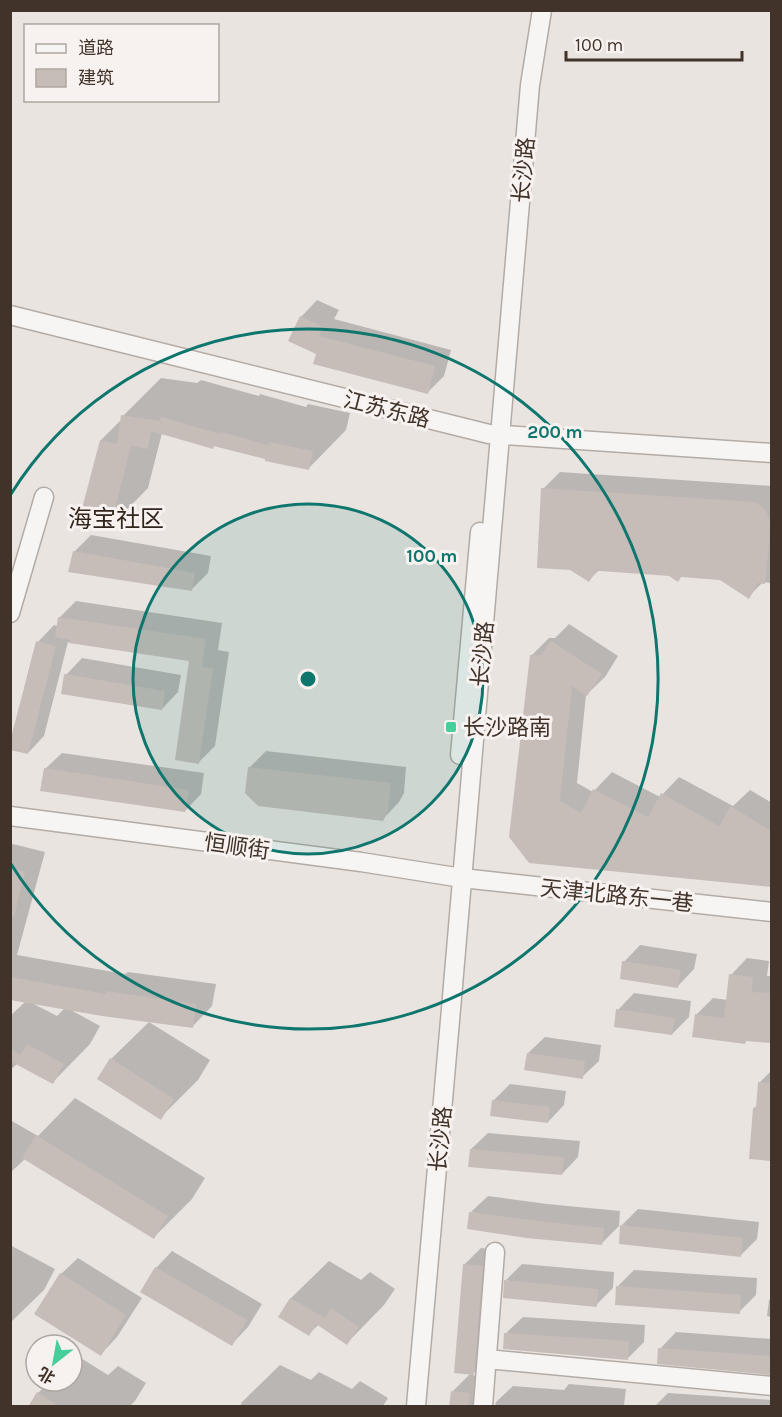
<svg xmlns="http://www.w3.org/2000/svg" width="782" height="1417" viewBox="0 0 782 1417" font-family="Karla,'Noto Sans SC',sans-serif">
  <rect width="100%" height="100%" fill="#e9e4e0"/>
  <path fill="#0003" fill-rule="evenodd" d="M 317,300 L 339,310 L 334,319 L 451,350 L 444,376 L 427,393 L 318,353 L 301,317 Z
    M 161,378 L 197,383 L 201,380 L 259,396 L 260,394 L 306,407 L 308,404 L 350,413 L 346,430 L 308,469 L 162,433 L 148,488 L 110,527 L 81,519 L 101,440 L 122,419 L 123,416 Z
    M 560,472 L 772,486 L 772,583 L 763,582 L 748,597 L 720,579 L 682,576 L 678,580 L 669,575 L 600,569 L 589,580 L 543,489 Z
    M 91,535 L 211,556 L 208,573 L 191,590 L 74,552 Z
    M 76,601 L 222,623 L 218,650 L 229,652 L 215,746 L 199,762 L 191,660 L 68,642 L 44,736 L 28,753 L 38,642 L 54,625 L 58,626 L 59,618 Z
    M 569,624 L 618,656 L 605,677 L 586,695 L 577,783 L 593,792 L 612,772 L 660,797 L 679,777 L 733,806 L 750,790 L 772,803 L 772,886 L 530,861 L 531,656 L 549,638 L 555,638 Z
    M 82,658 L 181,675 L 178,692 L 162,709 L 66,675 Z
    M 266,751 L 406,767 L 404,793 L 399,802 L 383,819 L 249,768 Z
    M 62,753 L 204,773 L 201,794 L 185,811 L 45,769 Z
    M 13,844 L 45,852 L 17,955 L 125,974 L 128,972 L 216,984 L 212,1006 L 192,1027 L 69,1009 L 100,1026 L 90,1044 L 53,1082 L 18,1063 L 10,1070 L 10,1016 L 26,1001 L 10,998 L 10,846 ZM 30,1002 L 65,1008 L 57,1016 Z
    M 640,945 L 697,954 L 694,969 L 678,986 L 624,962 Z
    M 747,958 L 769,961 L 767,976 L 772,976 L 772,1041 L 748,1039 L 745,1042 L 696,1015 L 713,998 L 728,1000 L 731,975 Z
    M 634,993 L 691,1001 L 689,1017 L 672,1034 L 618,1010 Z
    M 149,1022 L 210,1060 L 198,1080 L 160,1118 L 111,1059 Z
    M 545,1037 L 601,1045 L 599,1061 L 582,1077 L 528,1053 Z
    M 772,1070 L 772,1159 L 750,1157 L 754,1108 L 758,1105 L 759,1083 Z
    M 510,1084 L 566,1091 L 564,1105 L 548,1122 L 493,1101 Z
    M 75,1098 L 205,1178 L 192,1199 L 154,1237 L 26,1158 L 10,1173 L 10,1120 L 38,1136 Z
    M 488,1133 L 580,1141 L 578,1157 L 562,1174 L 471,1149 Z
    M 488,1196 L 547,1204 L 620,1211 L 619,1226 L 602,1243 L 471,1212 Z
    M 638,1209 L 759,1222 L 757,1239 L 740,1256 L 622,1225 Z
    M 10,1245 L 55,1269 L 44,1290 L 10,1323 Z
    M 481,1248 L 499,1250 L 490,1356 L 472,1375 L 486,1377 L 483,1406 L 451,1406 L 453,1391 L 471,1373 L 464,1265 Z
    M 172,1251 L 262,1304 L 248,1327 L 232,1344 L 156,1268 Z
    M 78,1258 L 142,1298 L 117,1337 L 101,1354 L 61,1274 Z
    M 329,1261 L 361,1280 L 370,1272 L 395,1289 L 384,1305 L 347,1343 L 319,1324 L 309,1334 L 280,1317 L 291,1298 Z
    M 522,1264 L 614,1272 L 613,1288 L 596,1305 L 506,1280 Z
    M 634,1270 L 757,1278 L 756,1295 L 739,1312 L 618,1286 Z
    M 772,1298 L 772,1317 L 767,1316 L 769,1300 Z
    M 523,1317 L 645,1325 L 644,1342 L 627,1359 L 506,1333 Z
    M 676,1332 L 772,1339 L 772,1374 L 659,1362 L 660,1349 Z
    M 76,1355 L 108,1375 L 118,1366 L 146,1383 L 135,1401 L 130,1406 L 30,1406 L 38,1393 L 50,1381 L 72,1381 L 72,1359 Z
    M 280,1365 L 311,1380 L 319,1372 L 352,1389 L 360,1381 L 388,1398 L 383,1406 L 240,1406 L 242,1402 Z
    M 569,1384 L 626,1389 L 624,1405 L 623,1406 L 495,1406 L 496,1402 L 513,1386 L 564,1390 Z
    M 668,1393 L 772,1400 L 772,1406 L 655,1406 Z"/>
  <path fill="#c6bdb8" d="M 300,316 L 323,327 L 319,336 L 435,366 L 428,394 L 313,364 L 316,354 L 288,341 Z
    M 121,415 L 160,421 L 161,417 L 220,434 L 221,432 L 268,445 L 269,442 L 313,451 L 309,470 L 265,461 L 265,459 L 214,446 L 213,449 L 151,431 L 148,449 L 131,446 L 110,528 L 79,520 L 100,440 L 117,444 Z
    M 541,488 L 755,502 L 765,509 L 771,523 L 765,584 L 758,583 L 749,599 L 720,580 L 681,577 L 678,582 L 669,576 L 600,571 L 596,571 L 589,582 L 570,570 L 537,568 Z
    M 73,551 L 195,573 L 192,591 L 68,572 Z
    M 58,617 L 206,639 L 202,667 L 213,668 L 199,764 L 175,760 L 189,661 L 69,643 L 70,640 L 55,637 Z
    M 36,641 L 56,646 L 28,754 L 10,750 L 10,742 Z
    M 551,641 L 602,674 L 587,696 L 572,686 L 560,801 L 581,813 L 593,789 L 648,817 L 661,793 L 719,826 L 731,806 L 771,831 L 771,887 L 529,863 L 509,837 L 530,655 L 541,655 Z
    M 64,674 L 165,691 L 162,710 L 61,694 Z
    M 248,767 L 391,783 L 388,811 L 383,821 L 258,806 L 245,793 Z
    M 44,768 L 189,790 L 185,812 L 40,791 Z
    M 10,868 L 25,872 L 14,917 L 10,916 Z
    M 622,961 L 681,970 L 678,988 L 620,979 Z
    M 729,974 L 753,977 L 752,992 L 771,993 L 771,1043 L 746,1041 L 745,1044 L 692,1037 L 695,1014 L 724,1018 Z
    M 10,977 L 106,994 L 106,991 L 196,1004 L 193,1028 L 102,1016 L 10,1000 Z
    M 616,1009 L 675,1018 L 672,1035 L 614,1027 Z
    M 27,1044 L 64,1064 L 53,1084 L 10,1061 L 10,1049 L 21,1055 Z
    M 527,1053 L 585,1061 L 583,1079 L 524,1070 Z
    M 110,1058 L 174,1099 L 161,1120 L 97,1079 Z
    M 758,1082 L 771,1083 L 771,1161 L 749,1159 L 753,1108 L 756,1108 Z
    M 492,1100 L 550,1107 L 548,1123 L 490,1116 Z
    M 36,1135 L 168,1216 L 154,1239 L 22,1158 Z
    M 470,1149 L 564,1157 L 562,1175 L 468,1167 Z
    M 469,1212 L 530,1220 L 604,1228 L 602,1245 L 526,1238 L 467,1229 Z
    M 620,1225 L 743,1238 L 741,1257 L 619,1244 Z
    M 463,1264 L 483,1266 L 474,1375 L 454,1373 Z
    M 155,1267 L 247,1320 L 232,1346 L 140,1292 Z
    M 60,1273 L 126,1315 L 101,1356 L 34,1314 Z
    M 504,1280 L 598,1289 L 597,1307 L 503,1298 Z
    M 616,1286 L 741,1295 L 740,1314 L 615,1305 Z
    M 290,1298 L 325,1318 L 331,1308 L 359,1327 L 347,1345 L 316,1324 L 309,1336 L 278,1317 Z
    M 504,1333 L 629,1341 L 628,1360 L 503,1349 Z
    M 658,1348 L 771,1356 L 771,1375 L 657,1364 Z
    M 451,1391 L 470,1393 L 469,1407 L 449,1407 Z
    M 37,1392 L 60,1407 L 28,1407 Z"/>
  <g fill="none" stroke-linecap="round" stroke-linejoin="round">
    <g stroke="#b3aba5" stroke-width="21">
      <path id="minor" d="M 10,315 L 489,434 L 772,453
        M 10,613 L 44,497
        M 460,755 L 480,532
        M 10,816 L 361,862 L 462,878 L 772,912
        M 487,1359 L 772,1386
        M 416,1406 L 451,1009 L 530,85 L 542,10
        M 483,1406 L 495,1252"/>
    </g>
    <use href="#minor" stroke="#f7f5f3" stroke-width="18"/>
  </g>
  <circle cx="308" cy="679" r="175" fill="#0f766e" fill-opacity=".12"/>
  <g fill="none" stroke="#0f766e" stroke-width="3">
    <circle cx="308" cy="679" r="175"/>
    <path d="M11 494A350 350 0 1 1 11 864"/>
  </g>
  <rect fill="#46ce9b" stroke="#f7f2f0" stroke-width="2" x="445" y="721" width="12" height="12" rx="3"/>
  <g text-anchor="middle" stroke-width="6" stroke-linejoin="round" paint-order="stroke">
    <g font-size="22" fill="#413329" stroke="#f7f2f0">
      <text transform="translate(523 170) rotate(-85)" y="8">长沙路</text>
      <text transform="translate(387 409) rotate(14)" y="8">江苏东路</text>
      <text transform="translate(482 654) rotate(-85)" y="8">长沙路</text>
      <text transform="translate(237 846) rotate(8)" y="8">恒顺街</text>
      <text transform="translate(617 895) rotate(6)" y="8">天津北路东一巷</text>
      <text transform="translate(440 1139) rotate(-85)" y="8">长沙路</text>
    </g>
    <g font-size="22" fill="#413329" stroke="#f7f2f0" text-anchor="start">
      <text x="463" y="735">长沙路南</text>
    </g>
    <g font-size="24" fill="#32251b" stroke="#f7f2f0">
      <text x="116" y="527">海宝社区</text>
    </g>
  </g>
  <circle cx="308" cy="679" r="9" fill="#0f766e" stroke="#f7f2f0" stroke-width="3"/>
  <g font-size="18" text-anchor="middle" font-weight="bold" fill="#0f766e" stroke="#f7f2f0" stroke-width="6" stroke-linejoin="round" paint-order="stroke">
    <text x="555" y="438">200 m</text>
    <text x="432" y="562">100 m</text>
  </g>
  <rect width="782" height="1417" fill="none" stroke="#413329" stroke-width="24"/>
  <rect x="24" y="24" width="195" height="78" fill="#f7f2f0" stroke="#aea6a0" stroke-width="1.5"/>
  <rect x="36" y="44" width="30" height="9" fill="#f7f5f3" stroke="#aea6a0" stroke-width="1.5"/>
  <text x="78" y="54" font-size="18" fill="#413329">道路</text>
  <rect x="36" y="69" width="30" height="18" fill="#c6bdb8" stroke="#aea6a0" stroke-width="1.5"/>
  <text x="78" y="84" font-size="18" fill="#413329">建筑</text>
  <g transform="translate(54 1363) rotate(211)"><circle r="28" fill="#f7f2f0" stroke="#aea6a0" stroke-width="1.5"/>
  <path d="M0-4.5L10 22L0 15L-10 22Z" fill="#46ce9b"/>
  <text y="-9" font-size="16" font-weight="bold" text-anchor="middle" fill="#413329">北</text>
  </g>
  <path d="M566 51v9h176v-9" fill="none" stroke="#413329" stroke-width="3"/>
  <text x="575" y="51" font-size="18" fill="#413329" stroke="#f7f2f0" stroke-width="4.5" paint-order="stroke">100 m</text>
</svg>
